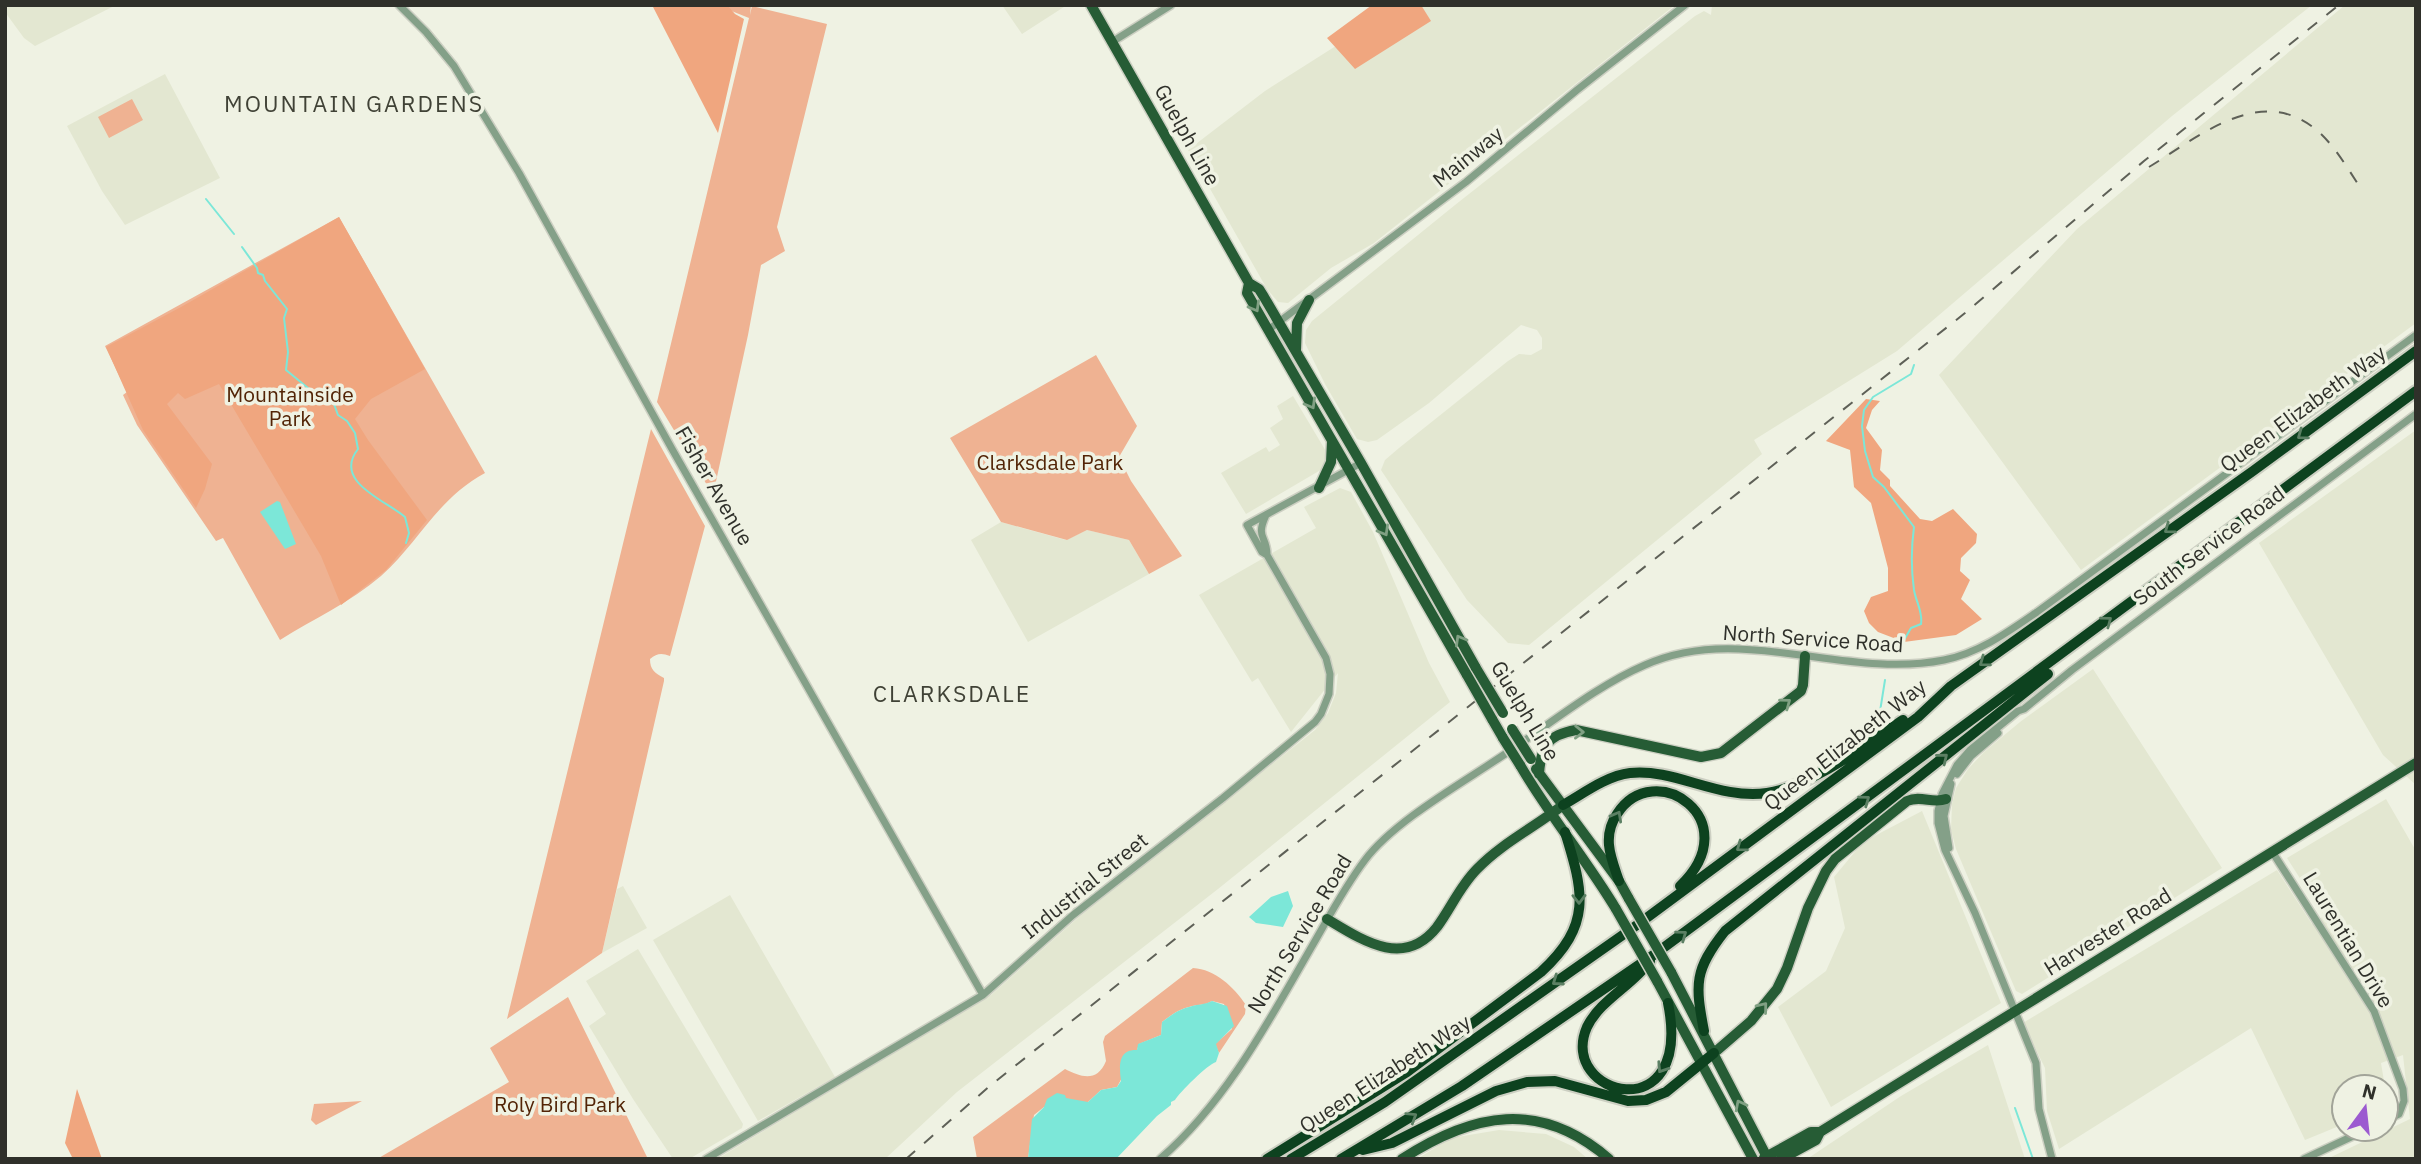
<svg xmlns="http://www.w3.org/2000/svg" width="2421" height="1164" viewBox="0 0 2421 1164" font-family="'IBM Plex Sans',sans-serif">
  <rect width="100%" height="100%" fill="#eff2e3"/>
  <path fill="#e3e7d1" d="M 5,5 L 116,5 L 35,46 L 24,38 L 5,12 Z
    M 1002,5 L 1067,5 L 1022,34 Z
    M 1394,5 L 1675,5 L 1374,243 L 1331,268 L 1288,303 L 1278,302 L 1267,289 L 1188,150 L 1265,91 L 1350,37 Z
    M 1712,5 L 2312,5 L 2172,116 L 1897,351 L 1754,440 L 1762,454 L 1529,645 L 1508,643 L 1467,600 L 1381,470 L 1385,460 L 1399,448 L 1508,361 L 1519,354 L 1531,355 L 1542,349 L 1542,338 L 1537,330 L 1521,325 L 1429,403 L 1377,440 L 1368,442 L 1357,439 L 1325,384 L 1305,343 L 1306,330 L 1312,321 L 1455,205 L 1695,16 L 1704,11 L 1711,15 Z
    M 2345,5 L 2416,5 L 2416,323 L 2081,570 L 1939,375 L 2077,229 Z
    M 165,74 L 220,178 L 125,225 L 102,191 L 67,126 Z
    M 1293,396 L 1327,453 L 1326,461 L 1324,468 L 1246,514 L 1221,473 L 1266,447 L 1269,452 L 1280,445 L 1270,428 L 1283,419 L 1277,406 Z
    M 2416,430 L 2416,785 L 2383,755 L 2259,543 Z
    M 1340,488 L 1351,492 L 1373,532 L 1429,663 L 1450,702 L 1218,889 L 957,1092 L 885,1159 L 717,1159 L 991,995 L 1080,916 L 1315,730 L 1328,713 L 1336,693 L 1338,673 L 1291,732 L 1258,678 L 1252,682 L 1199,595 L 1316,528 L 1304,507 Z
    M 1001,522 L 1066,540 L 1087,530 L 1129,540 L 1149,574 L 1028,642 L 971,540 Z
    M 2093,669 L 2222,868 L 2022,994 L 2016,991 L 1956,849 L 1951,830 L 1952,804 L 1956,788 L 1968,769 L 1984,752 L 2020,722 Z
    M 2386,799 L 2416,851 L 2416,1159 L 2327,1159 L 2410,1119 L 2403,1055 L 2381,1063 L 2385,1087 L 2344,1087 L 2344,1124 L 2305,1140 L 2251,1028 L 2059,1149 L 2047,1111 L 2045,1068 L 2023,1023 L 2277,870 L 2312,924 L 2324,916 L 2287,858 Z
    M 1922,811 L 2001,1003 L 1831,1107 L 1778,1007 L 1826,971 L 1845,928 L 1834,877 L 1863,842 Z
    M 623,886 L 647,928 L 602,953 L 617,889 Z
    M 730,895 L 835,1077 L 758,1121 L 653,940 Z
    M 638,949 L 743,1124 L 742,1128 L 689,1159 L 673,1159 L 633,1099 L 589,1026 L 606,1014 L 586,981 Z
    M 1988,1045 L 2025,1159 L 1807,1159 L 1901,1096 Z
    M 1499,1130 L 1546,1134 L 1574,1147 L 1588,1159 L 1417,1159 L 1451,1138 Z"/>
  <path fill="#efb292" d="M 725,5 L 751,5 L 750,15 L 752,6 L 827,24 L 777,227 L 785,251 L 761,265 L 748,335 L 713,495 L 657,402 L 749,18 L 729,10 Z
    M 132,99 L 143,120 L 109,138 L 98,117 Z
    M 339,217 L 485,473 C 436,500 420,541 381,576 C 351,602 313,619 280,640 L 223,538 L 216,541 L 137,425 L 123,395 L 127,392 L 105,346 Z
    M 1096,355 L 1137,426 L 1119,457 L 1131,481 L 1182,556 L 1149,574 L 1129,540 L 1087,530 L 1067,540 L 1001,522 L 950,438 Z
    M 651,429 L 705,526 L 670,656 C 662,653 657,653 650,659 C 650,670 655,673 664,678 L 664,681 L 602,953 L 507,1019 Z
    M 1193,968 C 1215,969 1234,987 1246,1005 L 1245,1014 L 1219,1053 L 1215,1044 L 1232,1029 L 1224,1004 L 1212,1001 C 1204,1006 1198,1004 1189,1007 C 1179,1009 1170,1016 1162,1022 L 1161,1035 L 1139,1044 L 1137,1050 L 1117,1087 L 1101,1090 L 1088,1102 L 1044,1107 L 1034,1115 L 1028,1159 L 977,1159 L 973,1137 L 1065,1069 C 1081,1077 1097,1083 1106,1061 L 1103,1042 L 1105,1036 Z
    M 568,997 L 648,1159 L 377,1159 L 509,1082 L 490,1048 Z
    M 362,1101 L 316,1125 L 311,1120 L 314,1104 Z"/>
  <path fill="#f0a67f" d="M 652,5 L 727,5 L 735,14 L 744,19 L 718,133 Z
    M 1372,5 L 1421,5 L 1431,21 L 1355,69 L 1327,38 Z
    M 339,217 L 425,369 L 371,399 L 355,419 L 368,440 L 427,520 L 386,570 L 341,605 L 321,556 L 219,384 L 185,399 L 178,393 L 167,404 L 212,464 L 205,489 L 196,508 L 143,430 L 106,347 L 181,307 Z
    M 1866,399 L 1880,401 L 1872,410 L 1866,428 L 1882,450 L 1880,470 L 1890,480 L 1890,486 L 1920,519 L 1932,521 L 1953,509 L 1977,534 L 1976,543 L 1961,558 L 1960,571 L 1970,580 L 1961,599 L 1982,619 L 1956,635 L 1904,642 L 1878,632 L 1869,623 L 1864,611 L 1871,597 L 1888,591 L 1888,568 L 1871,503 L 1854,487 L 1850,450 L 1826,441 Z
    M 77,1089 L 102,1159 L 73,1159 L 65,1143 Z"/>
  <path fill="#7ce7d8" d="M 277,501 L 280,502 L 296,544 L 285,549 L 260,512 Z
    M 1288,891 L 1293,906 L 1283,927 L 1256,923 L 1249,917 L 1271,897 Z
    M 1212,1001 L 1227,1006 L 1234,1026 L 1216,1044 L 1219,1053 L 1216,1062 C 1208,1064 1179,1093 1175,1100 L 1171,1102 L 1171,1105 L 1157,1116 L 1116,1159 L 1028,1159 L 1032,1119 L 1044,1107 L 1047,1099 L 1057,1093 L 1065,1095 L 1066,1098 L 1088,1102 L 1101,1090 L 1117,1087 L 1121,1081 C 1119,1066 1118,1049 1137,1050 L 1138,1044 L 1161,1035 L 1162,1022 C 1170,1016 1179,1009 1189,1007 C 1198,1004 1204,1005 1212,1001 Z"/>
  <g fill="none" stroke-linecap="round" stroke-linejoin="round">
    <path stroke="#7ce7d8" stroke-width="2" d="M 206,199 L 234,234
      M 242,247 L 257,268 L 258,273 L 263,275 L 265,281 L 287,309 L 284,318 L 288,352 L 286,370 L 319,397 L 324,396 L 327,402 L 334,404 L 338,415 L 347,421 L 355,433 L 358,449 C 332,482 387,501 405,517 L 409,533 L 406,543
      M 1892,647 L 1900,647 L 1911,628 L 1921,624 C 1923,612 1916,602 1914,590 C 1911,569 1911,549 1914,527 L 1884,487 L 1873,477 L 1865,451 L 1862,426 L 1864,410 L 1873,397 L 1911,374 L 1914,365
      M 1878,724 L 1885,680
      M 2015,1108 L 2033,1159"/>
    <g stroke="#cccfc2" stroke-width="10">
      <path id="minor" d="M 399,5 L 426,32 L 454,66 L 519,173 L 672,449 L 983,995
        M 1112,42 L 1171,5
        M 1268,330 L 1466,182 L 1577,90 L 1685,5
        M 1267,555 L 1262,552 L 1247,525 L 1361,463
        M 1957,774 L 1971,756 L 1998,733
        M 1949,848 L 1944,816 L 1951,784
        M 2273,853 L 2374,1011 L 2403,1089 L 2404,1101 L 2399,1114 L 2386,1120
        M 706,1159 L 983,995 L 1073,915 L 1223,798 L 1315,722 L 1321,714 L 1329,694 L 1330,674 L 1326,658 L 1267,555 C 1267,535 1255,539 1266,515
        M 1160,1159 C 1228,1100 1271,1017 1315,941 C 1331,913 1346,885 1365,860 C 1395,820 1466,781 1508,752 C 1550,724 1598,685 1645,665 C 1741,622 1844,680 1944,660 C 1979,653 2008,632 2037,612 L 2416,335
        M 2052,1159 L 2039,1109 L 2036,1063 L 1975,913 L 1945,850 L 1938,823 L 1938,811 L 1942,794 L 1957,765 L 1970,750 L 2018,711 L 2024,709 L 2072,670 L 2416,414
        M 2304,1159 L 2368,1129"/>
    </g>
    <g stroke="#cccfc2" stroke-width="13">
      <path id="major" d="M 1091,5 L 1249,283 L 1259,289 L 1264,297 L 1361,463 L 1476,668
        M 1249,283 L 1247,293 L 1467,675
        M 1296,350 L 1297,323 L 1309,300
        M 1319,488 L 1331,462 L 1332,441
        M 1492,719 L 1503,738
        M 1520,765 C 1549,815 1586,859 1616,909
        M 1536,769 L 1619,881 L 1629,899
        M 1539,774 C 1541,746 1547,735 1576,730 L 1701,757 L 1721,753 L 1801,691 L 1803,685 L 1805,656
        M 1327,919 C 1362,940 1404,969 1437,927 C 1451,908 1460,886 1477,869 C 1502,843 1535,827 1563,805
        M 1671,972 L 1768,1159
        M 1657,981 L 1753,1159
        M 1714,1053 L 1751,1021 L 1777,989 L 1787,968 L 1808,908 L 1826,871 L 1835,859 L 1907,801 C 1921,795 1933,804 1946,799
        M 1764,1158 L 1811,1132 L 1820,1132
        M 1402,1159 C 1473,1113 1540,1099 1609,1159
        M 1781,1159 L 1816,1140 L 1820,1132 L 2416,763"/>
    </g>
    <g stroke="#cccfc2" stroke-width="14">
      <path id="highway" d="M 1563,805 C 1584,793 1606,776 1630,773 C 1675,768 1718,800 1767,793 C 1810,787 1866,745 1903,720
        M 1619,881 C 1615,869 1610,857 1609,845 C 1608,834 1611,823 1617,814 C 1654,756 1749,820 1680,886
        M 1650,961 C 1633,985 1600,1000 1587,1027 C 1557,1096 1694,1132 1668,1003
        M 1704,1031 C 1695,984 1694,970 1725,931 L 2048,674
        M 1363,1150 L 1392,1143 L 1496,1091 L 1527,1082 L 1555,1081 L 1628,1101 L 1646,1100 L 1666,1092 L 1714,1053
        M 1267,1159 L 1407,1072 L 1541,972 C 1592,925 1584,893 1565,832
        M 1291,1159 L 1385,1102 L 1637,925 L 1918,717 L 1951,686 L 2253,471 L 2416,351
        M 1341,1159 L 1462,1086 L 1655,954 L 2416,391"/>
    </g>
    <use href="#minor" stroke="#84a088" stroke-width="7"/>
    <use href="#major" stroke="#265c35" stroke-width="10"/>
    <use href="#highway" stroke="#0d421f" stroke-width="10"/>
    <path stroke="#5e6057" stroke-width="2" stroke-dasharray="12 12" stroke-linecap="butt" d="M 2149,167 C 2200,136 2263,81 2320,133 C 2337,149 2349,171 2362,190
      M 906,1159 L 991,1085 L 1965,313 L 2144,161 L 2339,5"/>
    <g stroke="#cccfc2" stroke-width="13" stroke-linecap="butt">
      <path id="major-bridge" d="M 1476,668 L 1503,713
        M 1467,675 L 1492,719
        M 1512,729 L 1531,759
        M 1503,738 L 1520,765
        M 1629,899 L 1671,972
        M 1616,909 L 1657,981"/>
    </g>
    <use href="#major-bridge" stroke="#265c35" stroke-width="10"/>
  </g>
  <defs><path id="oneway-chevron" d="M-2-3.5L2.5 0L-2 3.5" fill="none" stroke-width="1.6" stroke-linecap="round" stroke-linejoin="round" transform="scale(1.75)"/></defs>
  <g stroke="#80a083">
    <use href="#oneway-chevron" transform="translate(1255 307) rotate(60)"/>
    <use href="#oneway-chevron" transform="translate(1311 404) rotate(60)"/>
    <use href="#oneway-chevron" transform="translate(1384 531) rotate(60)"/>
    <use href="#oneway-chevron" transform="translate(1460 640) rotate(-120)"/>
    <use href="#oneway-chevron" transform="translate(1786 703) rotate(-37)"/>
    <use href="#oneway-chevron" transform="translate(1579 732) rotate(1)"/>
    <use href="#oneway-chevron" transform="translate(1763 1007) rotate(-51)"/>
    <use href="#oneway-chevron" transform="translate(1740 1105) rotate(-117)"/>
  </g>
  <g stroke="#5c8064">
    <use href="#oneway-chevron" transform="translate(2302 435) rotate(144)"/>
    <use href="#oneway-chevron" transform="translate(2169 529) rotate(144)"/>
    <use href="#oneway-chevron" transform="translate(2107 621) rotate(-37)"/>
    <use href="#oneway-chevron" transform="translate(1984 662) rotate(144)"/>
    <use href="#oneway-chevron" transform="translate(1943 758) rotate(-39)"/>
    <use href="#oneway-chevron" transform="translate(1865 800) rotate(-36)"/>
    <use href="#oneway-chevron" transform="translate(1617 816) rotate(-61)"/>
    <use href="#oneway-chevron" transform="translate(1741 847) rotate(144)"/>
    <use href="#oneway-chevron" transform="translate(1579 899) rotate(89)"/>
    <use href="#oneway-chevron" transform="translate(1682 935) rotate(-36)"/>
    <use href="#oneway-chevron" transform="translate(1557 981) rotate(145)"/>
    <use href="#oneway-chevron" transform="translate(1662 1068) rotate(123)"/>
    <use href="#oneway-chevron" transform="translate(1412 1117) rotate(-32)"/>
  </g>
  <g text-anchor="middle" stroke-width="7" stroke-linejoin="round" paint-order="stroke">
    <g font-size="21" fill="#2f302a" stroke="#eff2e3">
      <text transform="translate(1187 135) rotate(61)" y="7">Guelph Line</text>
      <text transform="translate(1468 157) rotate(-39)" y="7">Mainway</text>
      <text transform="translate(2303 409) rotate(-36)" y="7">Queen Elizabeth Way</text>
      <text transform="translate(714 486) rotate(60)" y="7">Fisher Avenue</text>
      <text transform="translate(2209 546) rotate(-37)" y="7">South Service Road</text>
      <text transform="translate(1813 639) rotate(4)" y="7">North Service Road</text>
      <text transform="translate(1525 711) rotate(59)" y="7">Guelph Line</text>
      <text transform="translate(1845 745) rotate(-38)" y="7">Queen Elizabeth Way</text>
      <text transform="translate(1085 886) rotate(-39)" y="7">Industrial Street</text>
      <text transform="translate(2108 932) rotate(-32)" y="7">Harvester Road</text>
      <text transform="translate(1300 934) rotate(-59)" y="7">North Service Road</text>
      <text transform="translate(2348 940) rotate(59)" y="7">Laurentian Drive</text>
      <text transform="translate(1385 1074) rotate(-33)" y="7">Queen Elizabeth Way</text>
    </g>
    <g font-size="21" fill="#522406" stroke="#eff2e3">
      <text x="290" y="402">Mountainside<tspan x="290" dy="24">Park</tspan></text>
      <text x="1050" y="470">Clarksdale Park</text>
      <text x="560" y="1112">Roly Bird Park</text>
    </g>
    <g font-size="23" letter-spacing="2" fill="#404236" stroke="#eff2e3">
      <text x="354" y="112">MOUNTAIN GARDENS</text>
      <text x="952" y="702">CLARKSDALE</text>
    </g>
  </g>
  <rect width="2421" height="1164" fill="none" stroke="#2f302a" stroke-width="14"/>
  <g transform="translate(2365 1108) rotate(15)"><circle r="33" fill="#eff2e3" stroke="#a2a499" stroke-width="2"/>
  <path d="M0-5L12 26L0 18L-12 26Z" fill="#9c5ad0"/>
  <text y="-10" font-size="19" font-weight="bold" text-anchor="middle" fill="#2f302a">N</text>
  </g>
</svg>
